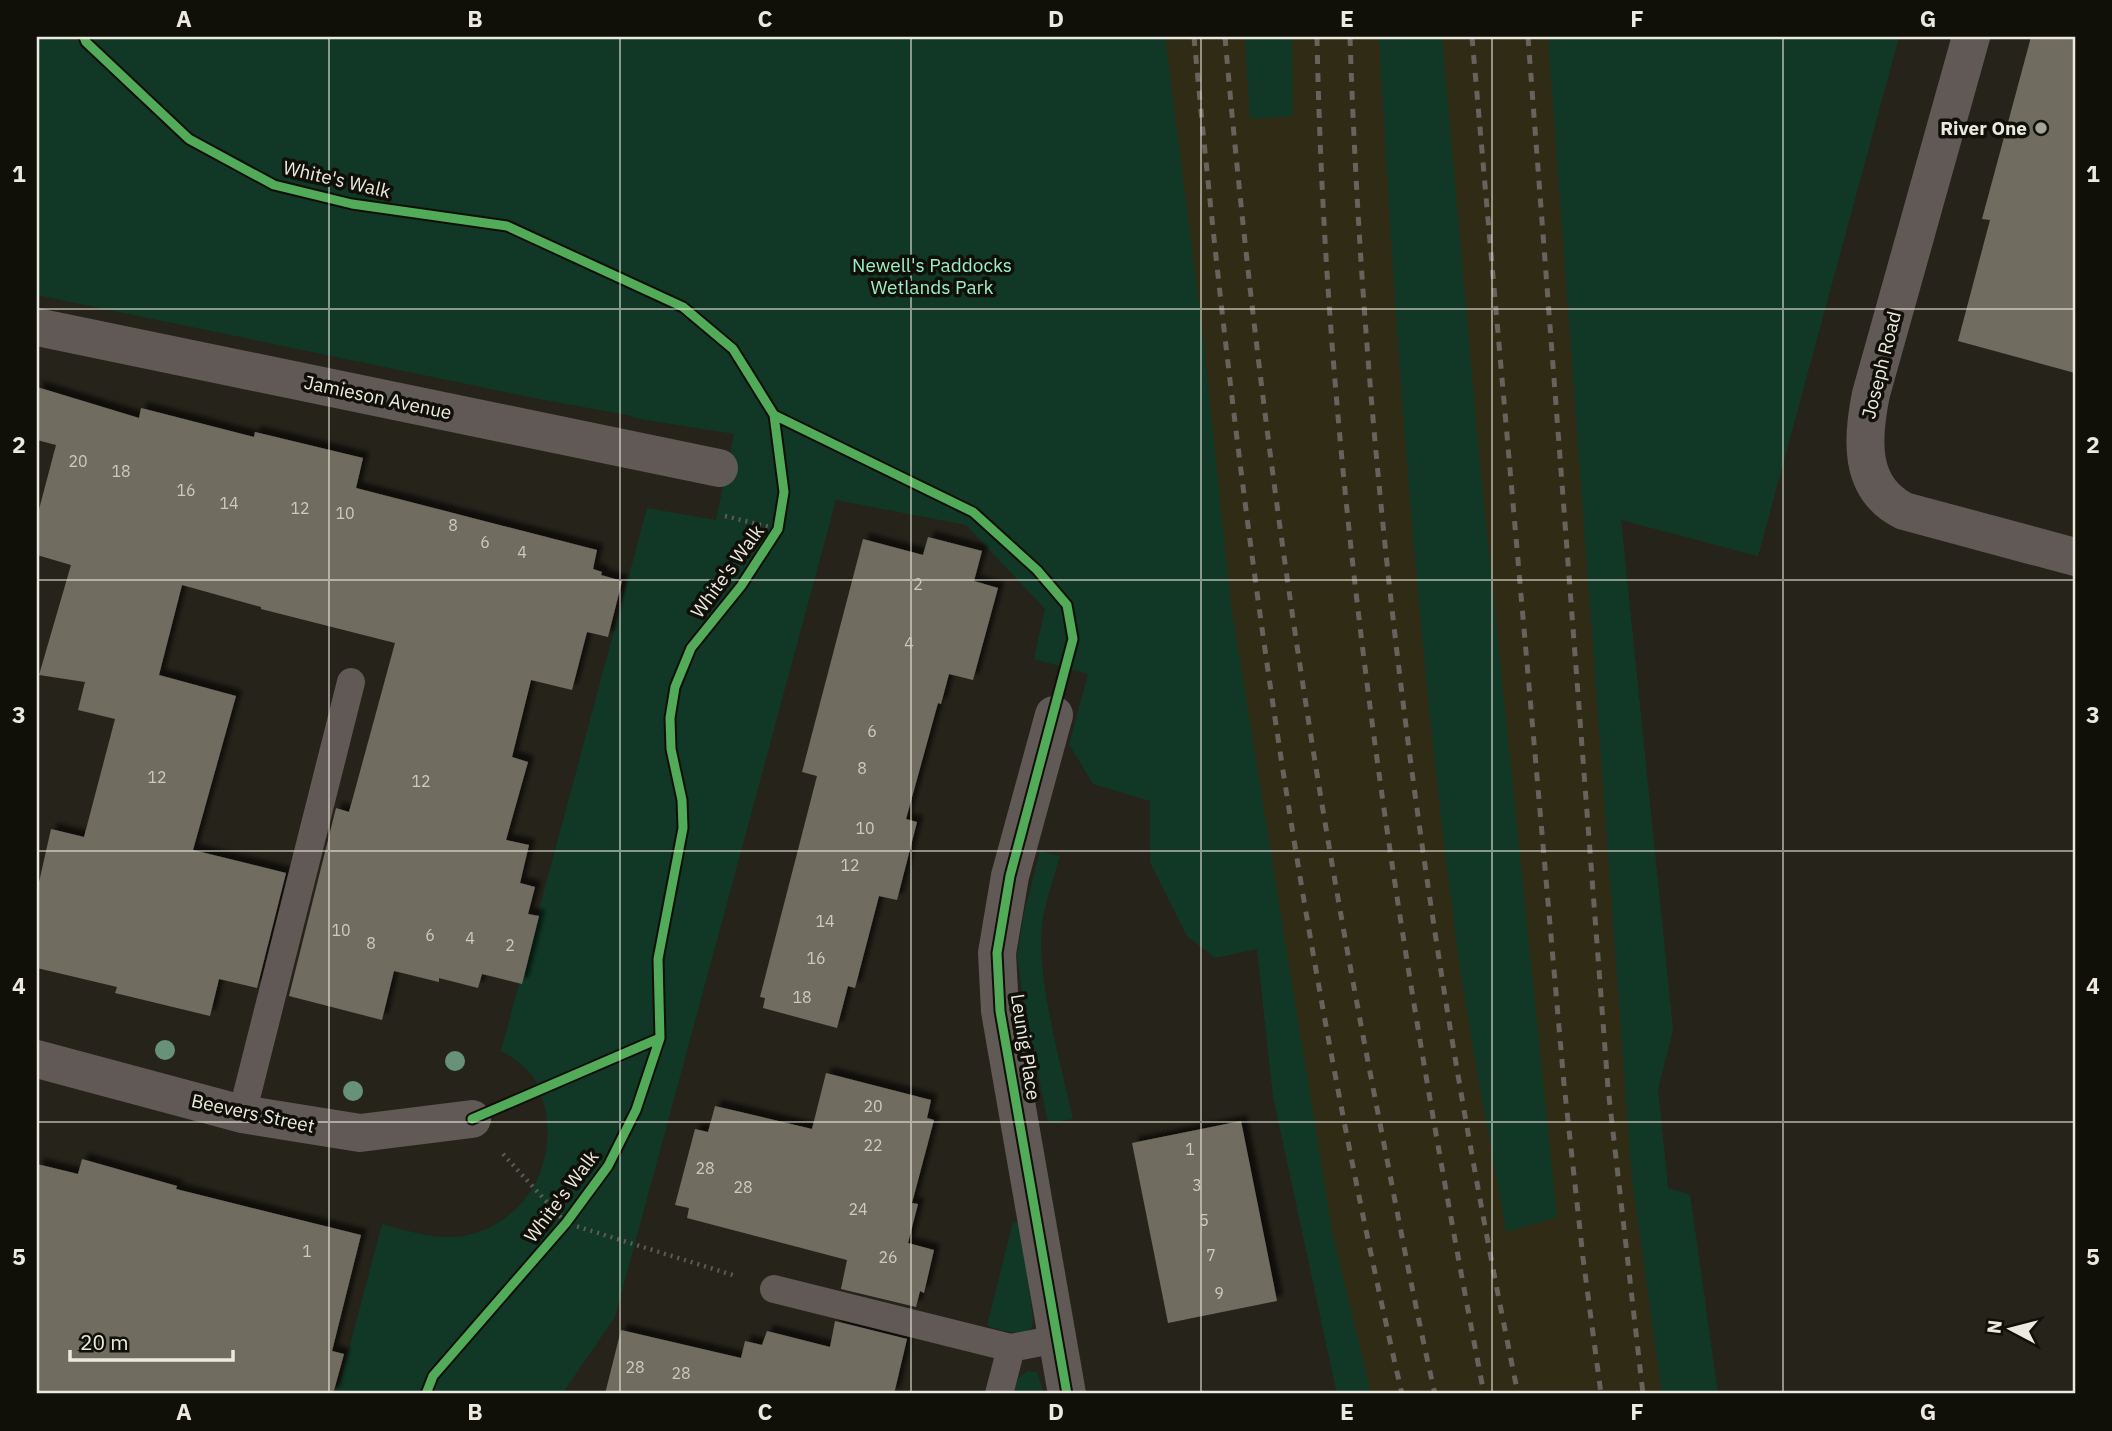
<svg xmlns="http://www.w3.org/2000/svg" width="2112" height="1431" viewBox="0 0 2112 1431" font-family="'IBM Plex Sans',sans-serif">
  <defs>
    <filter id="shadow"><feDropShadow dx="6" dy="-6" stdDeviation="2" flood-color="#0009"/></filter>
  </defs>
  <rect width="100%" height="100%" fill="#25231a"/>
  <path fill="#2f2b15" d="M 1156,37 L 1899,37 L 1758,556 L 1621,520 L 1673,1030 L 1658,1089 L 1668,1188 L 1690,1195 L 1718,1394 L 1337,1394 L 1273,1096 Z"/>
  <path fill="#113827" d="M 37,37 L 1165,37 L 1202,327 L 1231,606 L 1332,1231 L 1371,1394 L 1337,1394 L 1273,1096 L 1257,949 L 1215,958 L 1187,936 L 1150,862 L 1150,801 L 1093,784 L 1069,744 L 1088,674 L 1034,659 L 1045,609 L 966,525 L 836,500 L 615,1317 L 562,1394 L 331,1394 L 340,1383 L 382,1224 C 415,1233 448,1244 482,1231 C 531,1211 556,1160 545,1109 C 542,1097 539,1084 531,1074 C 523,1064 512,1057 501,1051 L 647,508 L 716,520 L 734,434 L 634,418 L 632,416 L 539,399 L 37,295 Z
    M 1245,37 L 1292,37 L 1293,116 L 1250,119 Z
    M 1379,37 L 1442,37 L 1481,476 L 1557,1217 L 1506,1232 C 1490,1137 1470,1041 1457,946 C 1417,644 1396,340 1379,37 Z
    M 1548,37 L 1899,37 L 1758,556 L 1621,520 L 1673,1030 L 1658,1089 L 1668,1188 L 1690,1195 L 1718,1394 L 1662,1394 L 1632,1179 Z
    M 1040,851 L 1060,856 C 1054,877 1047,897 1043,918 C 1034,973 1061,1063 1073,1119 L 1048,1123 L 1024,1006 L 1017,955 L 1024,914 Z
    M 1013,1222 L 1020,1223 L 1033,1318 L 1032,1327 C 1019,1338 1001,1329 987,1326 Z
    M 1027,1371 L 1037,1372 L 1044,1394 L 1013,1394 L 1018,1378 Z"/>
  <path fill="#706d60" filter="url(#shadow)" d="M 2031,37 L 2075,37 L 2075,373 L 1958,341 L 1990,220 L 1982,219 Z
    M 37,387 L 139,418 L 141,408 L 254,437 L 255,432 L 363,458 L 356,488 L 597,550 L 593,569 L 602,572 L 601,575 L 622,581 L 608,637 L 587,632 L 572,690 L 531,680 L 512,757 L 528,762 L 506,840 L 529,845 L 520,883 L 535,887 L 528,914 L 539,916 L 522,984 L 482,974 L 478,988 L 439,978 L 439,982 L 394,971 L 382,1020 L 289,996 L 336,808 L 349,812 L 395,643 L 261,609 L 261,607 L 182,585 L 159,675 L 236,696 L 193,850 L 286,873 L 257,988 L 219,979 L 210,1016 L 115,993 L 117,987 L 37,968 L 37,891 L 51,829 L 84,837 L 115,719 L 78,710 L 85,682 L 39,675 L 71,565 L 37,555 L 37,517 L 56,445 L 37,440 Z
    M 928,537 L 982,551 L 974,581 L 998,588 L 973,680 L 949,674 L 941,704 L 938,703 L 906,819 L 917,822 L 897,900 L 879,896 L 855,988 L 848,986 L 837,1028 L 763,1008 L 765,998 L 760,997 L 817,776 L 802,772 L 863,539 L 923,555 Z
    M 826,1073 L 931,1100 L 927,1118 L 934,1120 L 912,1203 L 918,1204 L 908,1243 L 934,1250 L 924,1293 L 920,1291 L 916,1307 L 841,1289 L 847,1260 L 687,1218 L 689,1208 L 675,1205 L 695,1129 L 708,1132 L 715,1106 L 812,1129 Z
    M 1241,1121 L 1277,1301 L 1168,1323 L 1132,1143 Z
    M 82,1159 L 177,1186 L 176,1189 L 361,1235 L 332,1351 L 344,1354 L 333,1394 L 37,1394 L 37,1164 L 78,1174 Z
    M 835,1321 L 907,1339 L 894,1394 L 605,1394 L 621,1330 L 741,1358 L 745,1341 L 762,1345 L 767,1331 L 830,1347 Z"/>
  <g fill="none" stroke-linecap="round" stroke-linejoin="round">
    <path stroke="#5f5a56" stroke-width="4.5" stroke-dasharray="2 5" stroke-linecap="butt" d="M 725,516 L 778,529
      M 503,1154 L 566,1223 L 736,1276"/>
    <path stroke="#605956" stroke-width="28" d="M 242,1114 L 351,682
      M 774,1289 L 1011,1348
      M 999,1394 L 1011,1348 L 1057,1339"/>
    <path stroke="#605956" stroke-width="38" d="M 1971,37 L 1871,394 C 1862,438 1858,488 1904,511 L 2075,557
      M 37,327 L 719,468
      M 1054,715 L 1010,876 L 997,953 L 1000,1011 L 1067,1394
      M 37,1059 L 242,1114 L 360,1133 L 472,1119"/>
    <path stroke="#66625c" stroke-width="5" stroke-dasharray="9 9" stroke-linecap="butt" d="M 1194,37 C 1236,492 1299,948 1402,1394
      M 1225,37 C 1256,394 1307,751 1376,1103 C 1395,1200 1413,1298 1435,1394
      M 1317,37 C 1326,493 1398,947 1484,1394
      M 1350,37 C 1365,493 1426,947 1518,1394
      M 1472,37 L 1564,1084 L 1583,1258 L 1601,1394
      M 1528,37 L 1608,1088 L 1643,1394"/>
    <g stroke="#100f08" stroke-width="13">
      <path id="cycleway" d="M 84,37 L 86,42 L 189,139 L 274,185 L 352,204 L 507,226 L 683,307 L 733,349 L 774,415 L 784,492 L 778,529 L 741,586 L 691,648 L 675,687 L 670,718 L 671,749 L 682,800 L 683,828 L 658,959 L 660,1038 L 636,1110 L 608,1166 L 566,1223 L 433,1376 L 426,1394
        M 774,415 L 973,512 L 1037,570 L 1067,605 L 1073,639 L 1010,876 L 997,953 L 1000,1011 L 1067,1394
        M 472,1119 L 660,1038"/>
    </g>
    <use href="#cycleway" stroke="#51ab58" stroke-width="9"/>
  </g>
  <g fill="#679279">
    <circle cx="165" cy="1050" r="10"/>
    <circle cx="455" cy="1061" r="10"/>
    <circle cx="353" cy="1091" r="10"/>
  </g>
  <path fill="none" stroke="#eceadf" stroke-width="2" stroke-opacity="0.55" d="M 329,37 L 329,1394M 620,37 L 620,1394M 911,37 L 911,1394M 1201,37 L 1201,1394M 1492,37 L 1492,1394M 1783,37 L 1783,1394M 37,309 L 2075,309M 37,580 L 2075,580M 37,851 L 2075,851M 37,1122 L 2075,1122"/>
  <circle fill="#a6a49a" stroke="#100f08" stroke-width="2.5" cx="2041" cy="128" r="7"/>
  <g text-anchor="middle" stroke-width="7" stroke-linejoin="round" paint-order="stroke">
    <g font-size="16" fill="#cdcbbf">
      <text x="78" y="467">20</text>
      <text x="121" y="477">18</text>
      <text x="186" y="496">16</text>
      <text x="229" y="509">14</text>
      <text x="300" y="514">12</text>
      <text x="345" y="519">10</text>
      <text x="453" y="531">8</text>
      <text x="485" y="548">6</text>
      <text x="522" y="558">4</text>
      <text x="918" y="590">2</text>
      <text x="909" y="649">4</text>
      <text x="872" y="737">6</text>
      <text x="862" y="774">8</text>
      <text x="157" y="783">12</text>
      <text x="421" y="787">12</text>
      <text x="865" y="834">10</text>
      <text x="850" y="871">12</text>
      <text x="825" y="927">14</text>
      <text x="341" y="936">10</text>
      <text x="430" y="941">6</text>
      <text x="470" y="944">4</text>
      <text x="371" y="949">8</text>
      <text x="510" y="951">2</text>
      <text x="816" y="964">16</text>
      <text x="802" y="1003">18</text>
      <text x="873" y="1112">20</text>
      <text x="873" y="1151">22</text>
      <text x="1190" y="1155">1</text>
      <text x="705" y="1174">28</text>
      <text x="1197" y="1191">3</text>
      <text x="743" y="1193">28</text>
      <text x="858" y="1215">24</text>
      <text x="1204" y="1226">5</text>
      <text x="307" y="1257">1</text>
      <text x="1211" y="1261">7</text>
      <text x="888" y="1263">26</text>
      <text x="1219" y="1299">9</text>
      <text x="635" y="1373">28</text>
      <text x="681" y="1379">28</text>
    </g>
    <g font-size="19" font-weight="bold" fill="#eceadf" stroke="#100f08" text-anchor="end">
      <text x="2027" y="135">River One</text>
    </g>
    <g font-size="19" fill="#eceadf" stroke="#100f08">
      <text transform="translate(337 179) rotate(13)" y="7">White's Walk</text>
      <text transform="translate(1881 365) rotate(-76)" y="7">Joseph Road</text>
      <text transform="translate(378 397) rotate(12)" y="7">Jamieson Avenue</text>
      <text transform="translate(727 571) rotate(-54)" y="7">White's Walk</text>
      <text transform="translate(1026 1047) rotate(81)" y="7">Leunig Place</text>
      <text transform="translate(253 1113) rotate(12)" y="7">Beevers Street</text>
      <text transform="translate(561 1196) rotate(-53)" y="7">White's Walk</text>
    </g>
    <g font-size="19" fill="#9dedc7" stroke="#100f08">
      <text x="932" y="272">Newell's Paddocks<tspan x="932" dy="22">Wetlands Park</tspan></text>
    </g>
  </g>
  <rect width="2112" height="1431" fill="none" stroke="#100f08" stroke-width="77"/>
  <g transform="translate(2011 1329) rotate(277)" stroke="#100f08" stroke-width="5" paint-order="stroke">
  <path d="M0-5L12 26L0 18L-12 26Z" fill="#eceadf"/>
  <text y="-10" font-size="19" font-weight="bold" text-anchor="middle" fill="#eceadf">N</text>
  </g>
  <path d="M70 1350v10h163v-10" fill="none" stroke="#eceadf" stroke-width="3.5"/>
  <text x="80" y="1350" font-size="21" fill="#eceadf" stroke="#100f08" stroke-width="5" paint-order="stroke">20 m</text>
  <rect x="38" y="38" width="2036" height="1354" fill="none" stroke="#eceadf" stroke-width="2.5"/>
  <g font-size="23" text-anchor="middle" font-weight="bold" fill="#eceadf">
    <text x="184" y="27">A</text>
    <text x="475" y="27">B</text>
    <text x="765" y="27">C</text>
    <text x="1056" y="27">D</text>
    <text x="1347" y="27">E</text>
    <text x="1637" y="27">F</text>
    <text x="1928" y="27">G</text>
    <text x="19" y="182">1</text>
    <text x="2093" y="182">1</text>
    <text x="19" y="453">2</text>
    <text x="2093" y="453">2</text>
    <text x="19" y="723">3</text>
    <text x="2093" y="723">3</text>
    <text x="19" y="994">4</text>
    <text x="2093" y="994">4</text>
    <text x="19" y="1265">5</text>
    <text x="2093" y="1265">5</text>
    <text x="184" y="1420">A</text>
    <text x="475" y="1420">B</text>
    <text x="765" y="1420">C</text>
    <text x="1056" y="1420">D</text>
    <text x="1347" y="1420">E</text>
    <text x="1637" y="1420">F</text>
    <text x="1928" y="1420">G</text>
  </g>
</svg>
